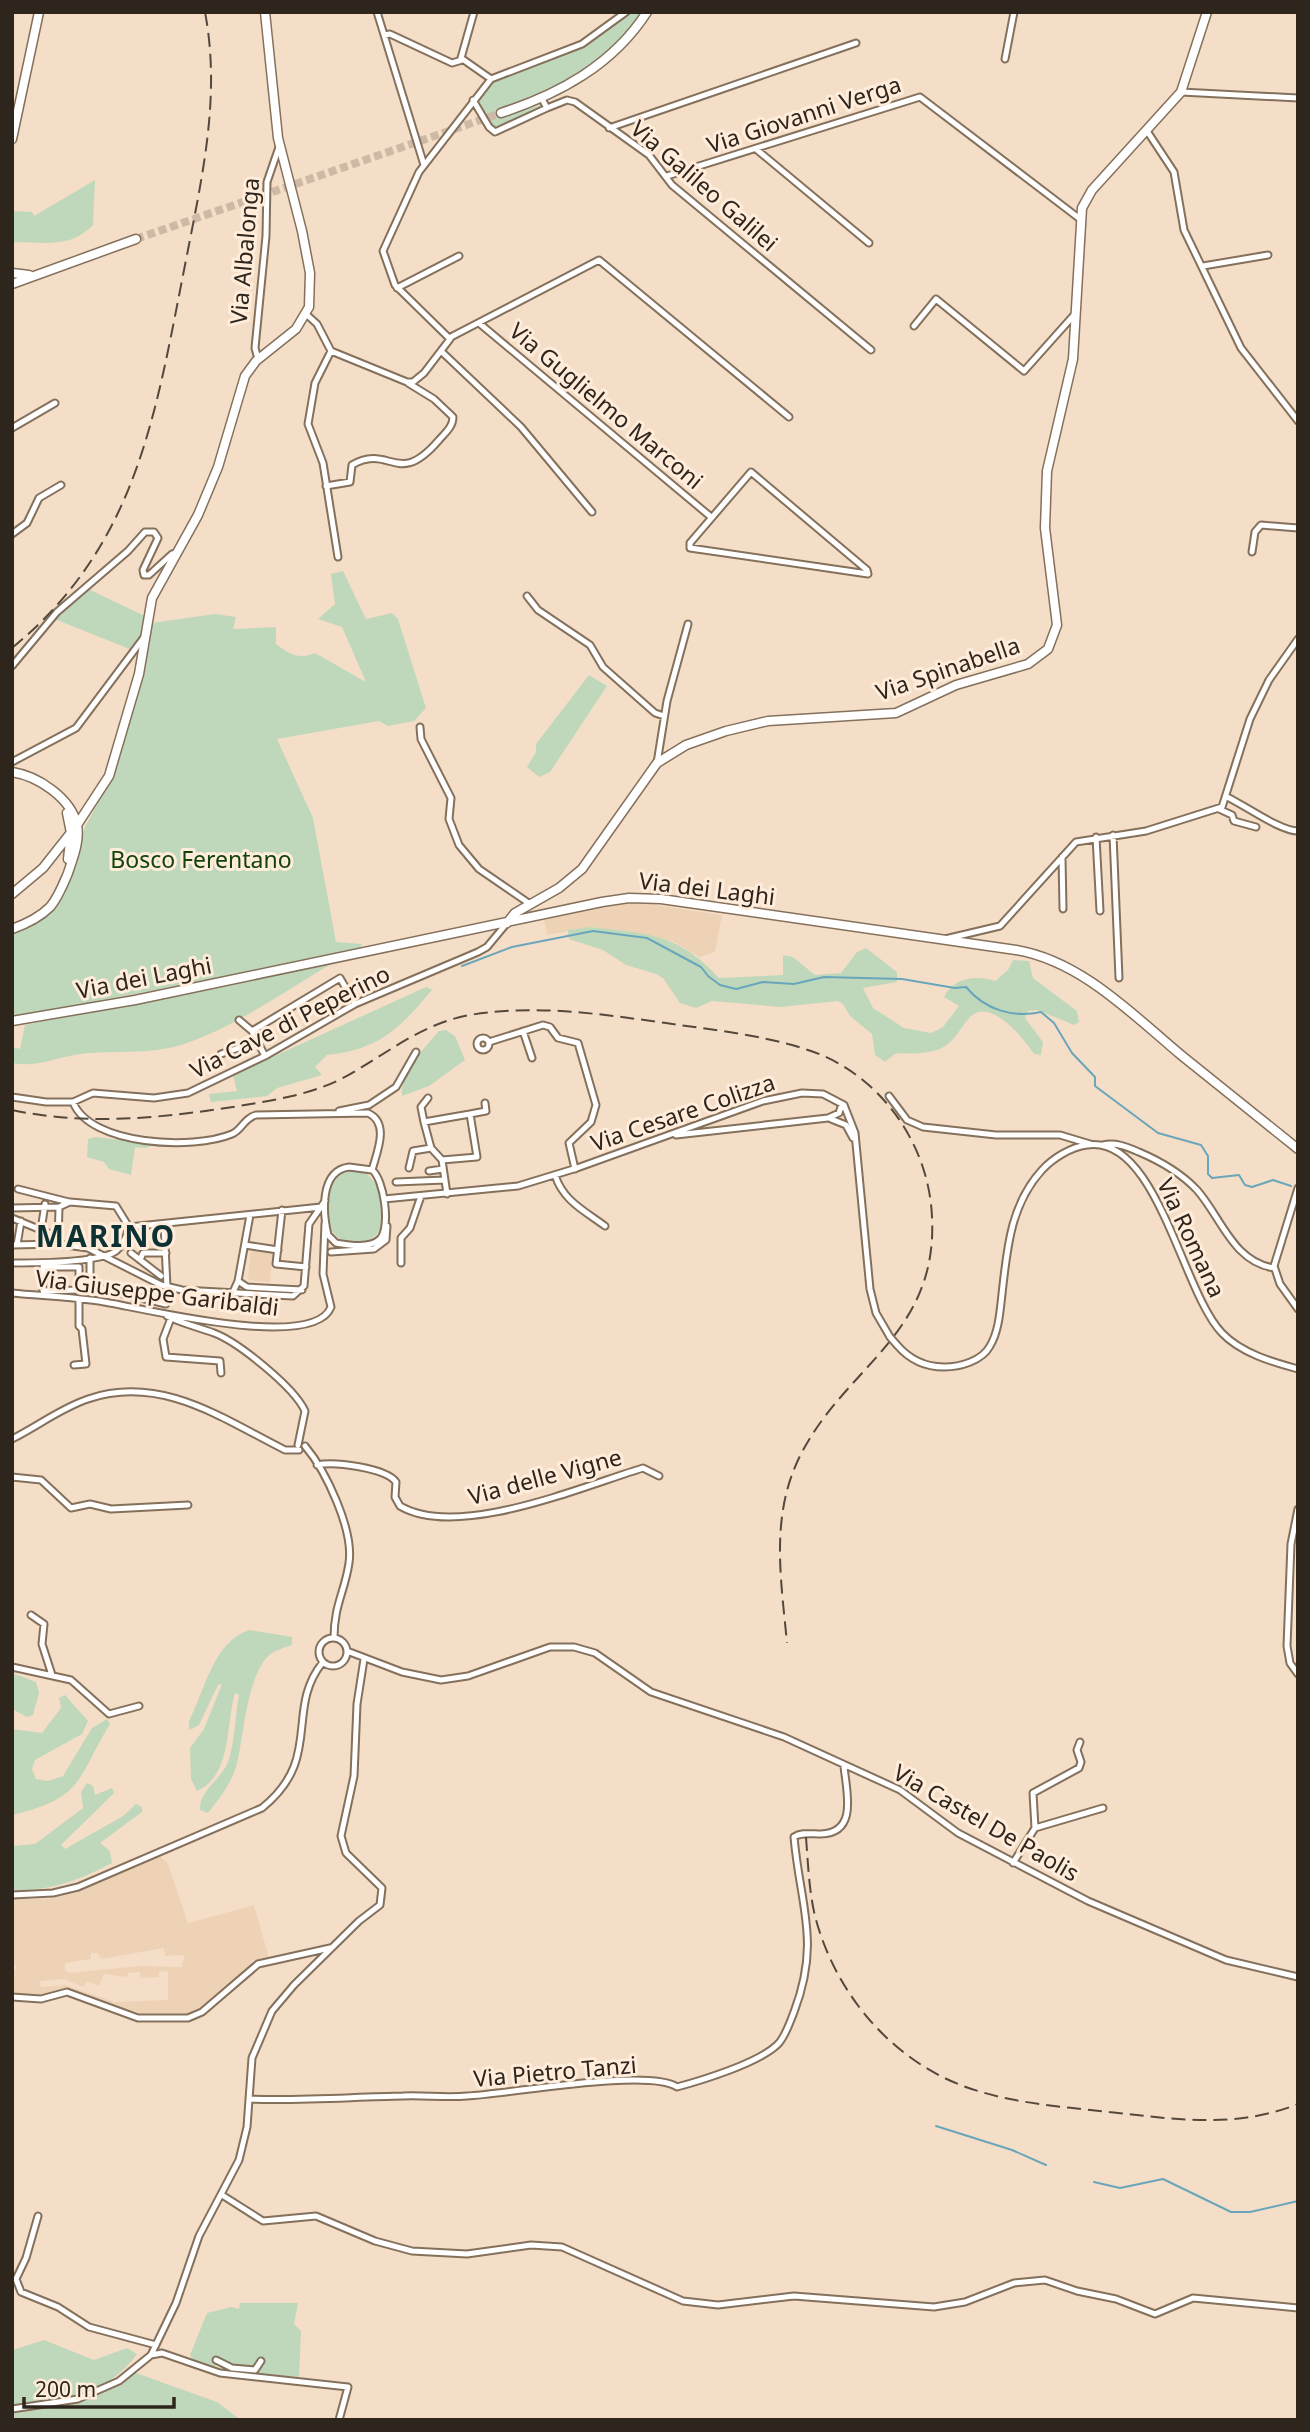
<svg xmlns="http://www.w3.org/2000/svg" width="1310" height="2432" viewBox="0 0 1310 2432" font-family="'Noto Sans',sans-serif">
  <rect width="100%" height="100%" fill="#f5dec7"/>
  <path fill="#eed2b6" fill-rule="evenodd" d="M 629,901 L 722,915 L 715,952 L 700,957 L 672,941 L 591,927 L 547,935 L 544,920 Z
    M 251,1249 L 273,1252 L 270,1282 L 248,1280 Z
    M 159,1855 L 168,1864 L 188,1923 L 254,1905 L 269,1958 L 252,1960 L 252,1967 L 192,2015 L 144,2016 L 134,2010 L 132,2012 L 68,1989 L 40,1996 L 12,1994 L 12,1969 L 16,1969 L 17,1966 L 12,1964 L 12,1899 L 50,1899 L 75,1893 ZM 164,1948 L 165,1956 L 185,1955 L 181,1967 L 139,1966 L 70,1973 L 65,1970 L 65,1963 L 91,1959 L 91,1953 L 97,1953 L 101,1959 ZM 159,1971 L 168,1972 L 168,2000 L 114,2002 L 65,1985 L 41,1987 L 40,1981 L 64,1979 L 83,1987 L 87,1981 L 99,1986 L 104,1974 L 127,1977 L 128,1973 L 140,1972 L 141,1978 L 159,1977 Z"/>
  <path fill="#bfd8bb" d="M 632,12 L 643,12 L 624,36 L 580,75 L 501,117 L 541,105 L 543,107 L 500,129 L 493,129 L 478,102 L 493,82 L 584,45 Z
    M 95,180 L 93,225 C 70,249 44,242 12,242 L 12,211 L 32,212 L 34,216 Z
    M 343,571 L 366,619 L 392,613 L 398,619 L 426,708 L 414,721 L 388,726 L 379,721 L 277,739 L 313,818 L 336,942 L 362,944 L 359,950 L 12,1018 L 12,932 L 54,907 L 65,892 L 85,827 L 114,773 L 145,670 L 151,623 L 215,614 L 236,617 L 233,629 L 276,627 L 276,644 C 289,654 299,660 315,653 L 366,682 L 342,627 L 318,619 L 335,604 L 331,574 Z
    M 84,587 L 147,617 L 145,636 L 132,650 L 52,618 Z
    M 589,675 L 607,686 L 550,772 L 539,777 L 527,767 L 536,752 L 536,744 Z
    M 591,927 C 648,934 678,933 719,978 L 783,975 L 783,955 L 793,957 L 815,975 L 841,973 L 857,952 L 866,948 L 897,972 L 897,982 L 863,988 L 873,1008 L 904,1028 L 931,1033 L 943,1027 L 959,1006 L 944,997 C 954,977 976,975 995,981 L 1008,970 L 1013,960 L 1029,961 L 1033,978 L 1077,1011 L 1079,1022 L 1074,1025 L 1037,1010 L 1028,1011 L 1025,1018 L 1043,1042 L 1041,1055 L 1034,1054 C 1024,1038 990,997 970,1017 C 960,1028 954,1043 940,1049 C 926,1054 910,1054 896,1053 L 885,1062 L 875,1055 L 872,1034 L 850,1016 L 843,1004 L 838,1001 L 780,1007 L 712,1001 L 696,1008 L 680,1003 L 663,978 L 656,974 L 626,965 L 603,950 L 569,939 L 568,930 Z
    M 331,964 C 285,991 232,1029 181,1045 C 148,1055 113,1050 80,1054 C 57,1057 37,1068 12,1063 L 12,1047 L 20,1049 L 25,1025 Z
    M 426,987 L 432,990 C 399,1029 380,1049 327,1055 L 315,1067 L 322,1075 L 277,1088 L 267,1096 L 211,1102 L 209,1094 L 237,1091 L 233,1075 Z
    M 446,1030 L 455,1036 L 465,1060 L 429,1086 L 402,1096 C 399,1074 425,1047 439,1031 Z
    M 95,1137 L 158,1144 L 145,1148 L 135,1147 L 131,1175 L 109,1169 L 104,1162 L 87,1157 L 88,1139 Z
    M 349,1171 L 366,1173 L 378,1186 C 385,1224 387,1247 341,1241 L 331,1230 C 327,1210 326,1177 349,1171 Z
    M 249,1630 L 292,1637 L 292,1645 C 286,1647 277,1650 272,1653 C 246,1671 244,1740 236,1767 C 231,1784 219,1799 208,1813 L 200,1810 C 199,1790 221,1780 228,1762 C 235,1742 235,1716 239,1695 L 235,1693 C 226,1723 232,1776 197,1791 L 191,1779 L 190,1748 L 204,1729 L 222,1684 L 218,1685 L 199,1725 L 189,1730 L 189,1721 C 205,1690 213,1642 249,1630 Z
    M 12,1673 L 36,1682 L 39,1693 L 33,1715 L 27,1717 L 12,1709 Z
    M 65,1695 L 88,1721 L 82,1734 L 35,1760 L 32,1769 L 36,1779 L 48,1781 L 63,1776 L 92,1728 L 107,1719 L 110,1724 C 76,1780 84,1798 12,1815 L 12,1729 L 42,1733 L 61,1708 L 59,1698 Z
    M 87,1783 L 93,1786 L 95,1795 L 112,1788 L 114,1793 L 61,1845 L 65,1849 L 123,1816 L 136,1804 L 142,1807 L 142,1812 L 100,1843 L 110,1851 L 112,1863 C 77,1881 52,1891 12,1890 L 12,1846 L 35,1844 L 83,1808 L 81,1792 Z
    M 240,2303 L 298,2303 L 294,2324 L 301,2331 L 299,2377 L 222,2371 L 218,2364 L 214,2367 L 193,2360 L 190,2355 L 207,2313 L 231,2307 L 239,2309 Z
    M 44,2340 L 94,2360 L 127,2348 L 137,2354 C 106,2396 62,2403 12,2406 L 12,2350 Z
    M 136,2373 L 217,2402 L 241,2420 L 12,2420 L 12,2412 L 77,2402 Z"/>
  <g fill="none" stroke-linecap="round" stroke-linejoin="round">
    <path stroke="#69a6bb" stroke-width="2" d="M 462,966 L 512,947 L 593,931 L 647,938 L 701,967 L 708,976 L 720,985 L 736,989 L 763,982 L 794,984 L 824,977 L 902,979 L 955,988 L 966,987 C 985,1010 1013,1018 1041,1012 L 1054,1023 L 1072,1053 L 1095,1077 L 1095,1086 L 1158,1133 L 1201,1145 L 1208,1156 L 1208,1174 L 1212,1178 L 1239,1175 L 1245,1185 L 1252,1187 L 1273,1180 L 1291,1186
      M 936,2126 L 1012,2150 L 1046,2165
      M 1094,2182 L 1120,2188 L 1163,2179 L 1231,2212 L 1250,2212 L 1298,2201"/>
    <path stroke="#cdb9a5" stroke-width="8" stroke-dasharray="8 4" stroke-linecap="butt" d="M 136,239 L 501,113"/>
    <g stroke="#84705b" stroke-width="9">
      <path id="street" d="M 377,12 L 424,165
        M 474,12 L 461,58 L 491,79
        M 384,35 L 390,34 L 452,63 L 462,60
        M 1005,59 L 1014,12
        M 1181,92 L 1298,98
        M 542,99 L 547,108 L 567,100 L 575,102 L 649,155 L 672,185 L 871,350
        M 473,100 L 489,127 L 495,132 L 547,108
        M 609,128 L 856,43
        M 1147,131 L 1174,172 L 1184,230 L 1241,348 L 1298,421
        M 756,149 L 869,243
        M 667,176 L 920,97 L 1080,219
        M 1203,266 L 1268,255
        M 397,288 L 459,256
        M 306,314 L 317,324 L 331,351 L 407,382 L 413,382 L 424,373 L 450,339 L 395,285 L 383,251 L 419,172 L 491,79 L 582,44 L 626,12
        M 479,323 L 711,517
        M 914,326 L 936,299 L 1024,371 L 1074,315
        M 449,338 L 599,260 L 789,417
        M 331,351 L 315,383 L 308,424 L 323,463 L 338,557
        M 442,352 L 521,427 L 592,512
        M 258,359 L 255,348 L 266,236 L 267,182 L 279,147
        M 12,428 L 55,403
        M 751,472 L 867,570 L 868,574 L 690,548 L 690,543 Z
        M 326,486 L 350,482 L 352,465 C 391,443 397,489 439,440 C 445,433 453,427 453,417 L 434,399 L 408,383
        M 12,534 L 27,523 L 39,498 L 61,485
        M 1252,552 L 1255,532 L 1261,525 L 1298,528
        M 527,596 L 538,610 L 590,645 L 603,667 L 655,713 L 664,716
        M 12,666 L 57,612 L 128,551 L 145,532 L 154,532 L 158,538 L 143,570 L 144,575 L 149,575 L 172,554 L 178,553
        M 420,727 L 421,739 L 451,798 L 449,819 L 459,845 L 479,869 L 530,904
        M 12,762 L 76,728 L 145,636
        M 657,763 L 667,701 L 688,624
        M 1227,797 C 1246,806 1280,831 1298,831
        M 1219,809 L 1232,815 L 1234,821 L 1256,827
        M 1113,835 L 1119,978
        M 1096,837 L 1100,911
        M 1062,857 L 1063,909
        M 945,939 L 1000,926 L 1076,842 L 1146,831 L 1222,807 L 1250,719 L 1269,680 L 1298,639
        M 239,1020 L 252,1031 L 265,1056
        M 252,1031 L 340,978 L 355,1004
        M 523,1031 L 532,1058
        M477 1044a6 6 0 1 1 12 0a6 6 0 1 1-12 0Z
        M 489,1042 L 543,1025 L 550,1027 L 558,1038 L 578,1043 L 596,1105 L 591,1122 L 569,1143 L 575,1169
        M 221,1054 L 259,1041
        M 889,1096 L 907,1120 L 923,1127 L 996,1135 L 1060,1135 L 1090,1144
        M 12,1097 L 46,1102 L 73,1102
        M 339,1111 L 369,1105 L 396,1087 L 416,1052
        M 470,1114 L 486,1111 L 485,1103
        M 831,1119 L 846,1125 L 853,1138
        M 424,1122 L 421,1107 L 428,1098
        M 676,1135 L 828,1118 L 839,1113 L 842,1104
        M 1103,1145 C 1116,1142 1127,1147 1139,1152 C 1160,1161 1181,1173 1197,1190 C 1221,1217 1233,1262 1274,1268
        M 442,1160 L 477,1157 L 470,1114 L 424,1122 L 431,1148 L 442,1160 L 447,1194
        M 349,1167 L 372,1170 C 384,1179 391,1227 380,1239 C 370,1249 348,1245 336,1243 L 328,1235 C 323,1214 319,1171 349,1167 Z
        M 409,1168 L 413,1151 L 431,1148
        M 372,1170 C 377,1152 390,1123 368,1113 L 256,1115 C 244,1118 242,1130 232,1134 C 194,1150 90,1146 73,1102 L 93,1093 L 154,1098 L 188,1093 L 265,1056 L 355,1004 L 478,952 L 487,947 L 507,923
        M 429,1171 L 443,1169
        M 555,1175 C 563,1201 585,1211 605,1226
        M 396,1182 L 445,1180
        M 1298,1188 L 1274,1266 L 1280,1284 L 1298,1309
        M 18,1189 L 69,1202
        M 384,1199 L 518,1186 L 577,1168 L 763,1101 L 802,1093 L 823,1094 L 844,1105 L 855,1133 L 870,1289 L 876,1313 L 890,1337
        M 12,1208 L 59,1207
        M 282,1210 L 276,1264 L 306,1267
        M 12,1218 L 58,1237
        M 164,1224 L 167,1287
        M 129,1227 L 321,1207
        M 41,1230 L 45,1204
        M 58,1244 L 59,1207 L 70,1202 L 116,1206 L 129,1227
        M 12,1245 L 58,1244 L 88,1248 L 161,1285 L 182,1290 L 293,1296 L 304,1286 L 309,1224 L 325,1201
        M 17,1245 L 21,1221
        M 245,1245 L 278,1250
        M 331,1252 L 374,1249 L 386,1240 L 387,1226
        M 131,1253 L 161,1276
        M 90,1258 L 90,1286 L 166,1304 L 170,1287
        M 140,1260 L 143,1253 L 166,1253
        M 12,1263 C 34,1263 100,1263 116,1251 C 123,1246 127,1235 129,1227
        M 401,1263 L 401,1238 L 410,1228 L 421,1196
        M 43,1267 L 79,1267 L 79,1290 L 43,1291 Z
        M 238,1281 L 247,1287 L 302,1290
        M 233,1292 L 238,1281 L 250,1215
        M 12,1293 C 42,1296 74,1297 104,1302 C 143,1308 314,1352 331,1307 L 323,1274 L 325,1223
        M 167,1316 C 183,1324 198,1327 214,1333 C 238,1342 294,1387 305,1411 L 298,1445
        M 171,1318 L 163,1339 L 166,1357 L 220,1361 L 221,1373
        M 897,1345 C 909,1359 925,1367 944,1367 C 960,1367 982,1361 990,1346 C 999,1331 1000,1311 1002,1294 C 1007,1250 1010,1205 1042,1170 C 1053,1158 1071,1147 1087,1145 C 1157,1134 1182,1292 1222,1333 C 1241,1353 1272,1362 1298,1369
        M 74,1365 L 86,1364 L 82,1329 L 79,1326 L 79,1300
        M 12,1439 C 38,1426 61,1408 88,1399 C 161,1374 223,1419 285,1450 L 299,1450
        M 305,1446 C 326,1471 354,1530 349,1563 C 345,1591 334,1605 334,1638
        M 317,1465 C 334,1461 386,1468 396,1482 L 395,1497 L 400,1506 C 458,1540 583,1486 643,1468 L 659,1476
        M 12,1477 L 41,1480 L 71,1508 L 90,1504 L 111,1509 L 188,1505
        M 1298,1509 L 1291,1544 L 1287,1646 L 1290,1663 L 1298,1674
        M 31,1615 L 44,1624 L 42,1644 L 52,1675
        M319 1652a14 14 0 1 1 28 0a14 14 0 1 1-28 0Z
        M 347,1651 L 402,1672 L 441,1680 L 468,1676 L 550,1647 L 574,1647 L 595,1653 L 651,1692 L 784,1737 L 900,1790 L 958,1833 L 1088,1901 L 1226,1960 L 1298,1977
        M 12,1667 L 71,1680 L 109,1714 L 139,1706
        M 1035,1828 L 1103,1808
        M 1013,1863 L 1035,1828 L 1033,1793 L 1079,1768 L 1081,1762 L 1077,1750 L 1080,1742
        M 12,1895 L 53,1893 L 78,1887 L 262,1808 C 324,1758 284,1710 323,1662
        M 12,1997 L 41,1999 L 67,1992 L 138,2018 L 188,2018 L 202,2012 L 258,1964 L 330,1948
        M 249,2099 C 300,2101 351,2097 403,2096 C 424,2095 445,2098 467,2096 C 509,2094 647,2068 677,2087 C 703,2080 758,2063 777,2045 C 785,2038 790,2022 794,2012 C 821,1941 800,1906 794,1837 C 801,1832 811,1834 821,1834 C 859,1833 846,1790 844,1766
        M 222,2195 L 263,2221 L 316,2216 L 375,2241 L 412,2251 L 467,2254 L 531,2245 L 562,2247 L 683,2301 L 718,2305 L 794,2296 L 934,2307 L 965,2302 L 1014,2283 L 1045,2280 L 1077,2291 L 1116,2299 L 1155,2314 L 1193,2298 L 1298,2308
        M 38,2216 L 26,2258 L 16,2279 L 21,2292 L 58,2307 L 89,2327 L 156,2345
        M 151,2355 L 162,2353 L 220,2373 L 348,2387 L 339,2420
        M 216,2360 L 232,2368 L 255,2370 L 261,2361
        M 12,2409 L 78,2399 L 119,2381 L 151,2355 L 176,2303 L 199,2236 L 239,2160 L 247,2127 L 252,2058 L 272,2011 L 294,1985 L 359,1921 L 380,1905 L 382,1888 L 346,1853 L 341,1836 L 354,1776 L 357,1704 L 364,1659"/>
    </g>
    <g stroke="#84705b" stroke-width="11">
      <path id="secondary" d="M 501,113 C 559,94 613,65 647,12
        M 12,139 L 39,12
        M 12,273 L 29,275
        M 12,284 L 136,239
        M 12,772 C 38,776 71,798 77,825 C 80,841 73,858 68,873 C 63,885 58,898 50,907 C 39,918 26,924 12,929
        M 67,813 L 71,833 L 68,859
        M 12,894 L 43,868 L 77,825 L 109,776 L 139,674 L 152,598 L 198,515 L 218,467 L 245,376 L 256,361 L 296,329 L 309,307 L 310,273 L 302,231 L 278,138 L 265,12
        M 507,923 L 515,913 L 559,888 L 582,869 L 657,763 L 686,745 L 726,731 L 768,721 L 896,713 L 956,685 L 1028,664 L 1048,649 L 1057,625 L 1045,528 L 1047,471 L 1073,359 L 1082,208 L 1092,190 L 1181,92 L 1207,12
        M 12,1021 L 135,1000 L 602,902 L 629,898 L 661,899 L 1016,950 C 1081,961 1132,1014 1181,1055 C 1220,1086 1259,1118 1298,1149"/>
    </g>
    <use href="#street" stroke="#fff" stroke-width="5"/>
    <use href="#secondary" stroke="#fff" stroke-width="8"/>
    <path stroke="#54483d" stroke-width="2" stroke-dasharray="14 7" stroke-linecap="butt" d="M 12,648 C 139,544 156,410 186,260 C 202,177 221,97 205,12
      M 12,1110 C 88,1126 163,1118 239,1106 C 274,1100 309,1095 341,1079 C 385,1056 419,1024 470,1015 C 536,1004 600,1014 666,1023 C 713,1030 763,1035 808,1050 C 879,1073 929,1143 932,1217 C 938,1335 845,1366 800,1456 C 770,1516 781,1579 787,1643
      M 806,1837 C 808,1863 809,1891 815,1916 C 836,1997 897,2067 978,2091 C 1020,2104 1065,2107 1109,2112 C 1174,2119 1236,2129 1298,2104"/>
    <g stroke="#84705b" stroke-width="9" stroke-linecap="butt">
      <path id="street-bridge" d="M 890,1337 L 897,1345"/>
    </g>
    <use href="#street-bridge" stroke="#fff" stroke-width="5"/>
  </g>
  <g text-anchor="middle" stroke-width="6" stroke-linejoin="round" paint-order="stroke">
    <g font-size="23" fill="#2e251d" stroke="#ffecda">
      <text transform="translate(804 115) rotate(-18)" y="8">Via Giovanni Verga</text>
      <text transform="translate(704 186) rotate(41)" y="8">Via Galileo Galilei</text>
      <text transform="translate(245 251) rotate(-85)" y="8">Via Albalonga</text>
      <text transform="translate(606 406) rotate(40)" y="8">Via Guglielmo Marconi</text>
      <text transform="translate(948 669) rotate(-19)" y="8">Via Spinabella</text>
      <text transform="translate(707 889) rotate(7)" y="8">Via dei Laghi</text>
      <text transform="translate(144 978) rotate(-11)" y="8">Via dei Laghi</text>
      <text transform="translate(290 1022) rotate(-27)" y="8">Via Cave di Peperino</text>
      <text transform="translate(683 1113) rotate(-19)" y="8">Via Cesare Colizza</text>
      <text transform="translate(1191 1238) rotate(65)" y="8">Via Romana</text>
      <text transform="translate(157 1293) rotate(7)" y="8">Via Giuseppe Garibaldi</text>
      <text transform="translate(545 1477) rotate(-15)" y="8">Via delle Vigne</text>
      <text transform="translate(986 1823) rotate(30)" y="8">Via Castel De Paolis</text>
      <text transform="translate(555 2072) rotate(-5)" y="8">Via Pietro Tanzi</text>
    </g>
    <g font-size="23" fill="#11430b" stroke="#ffecda">
      <text x="201" y="868">Bosco Ferentano</text>
    </g>
    <g font-size="30" font-weight="bold" letter-spacing="2" fill="#0e3134" stroke="#ffecda">
      <text x="106" y="1247">MARINO</text>
    </g>
  </g>
  <rect width="1310" height="2432" fill="none" stroke="#2e251d" stroke-width="28"/>
  <path d="M24 2397v10h150v-10" fill="none" stroke="#2e251d" stroke-width="3.5"/>
  <text x="35" y="2397" font-size="21" fill="#2e251d" stroke="#ffecda" stroke-width="5" paint-order="stroke">200 m</text>
</svg>
